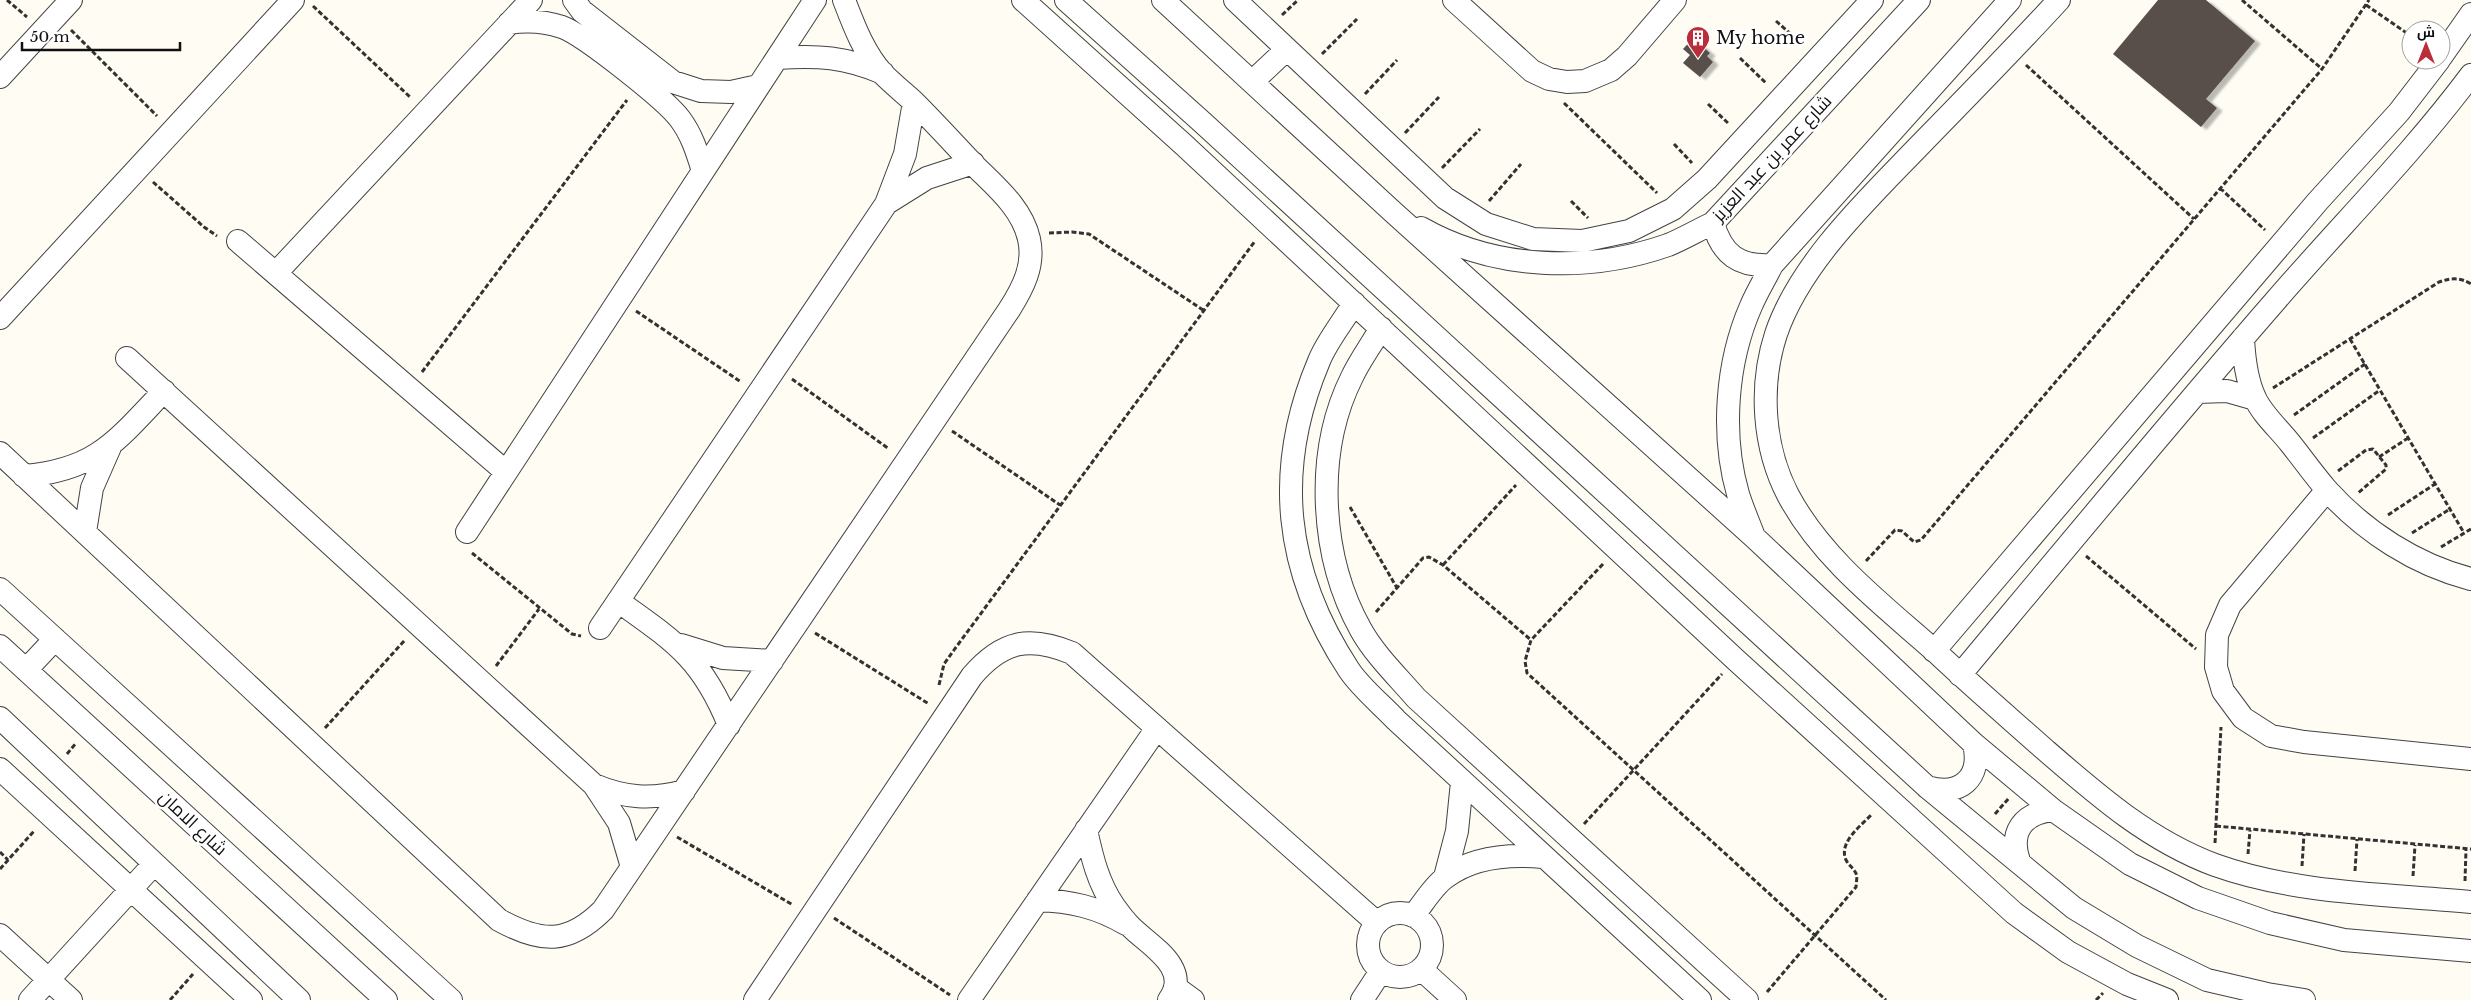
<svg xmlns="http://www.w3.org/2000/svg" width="2471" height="1000" viewBox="0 0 2471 1000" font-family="'Libre Baskerville',Cairo,serif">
  <defs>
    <filter id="shadow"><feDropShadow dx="5.5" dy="3" stdDeviation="1" flood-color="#0004"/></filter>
  </defs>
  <rect width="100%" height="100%" fill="#fefcf3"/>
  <path fill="#58504c" filter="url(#shadow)" d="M 2158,0 L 2206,0 L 2255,41 L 2206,99 L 2217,108 L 2201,127 L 2113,54 Z
    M 1693,38 L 1710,53 L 1707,56 L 1713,62 L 1700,77 L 1683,63 L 1690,55 L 1683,49 Z"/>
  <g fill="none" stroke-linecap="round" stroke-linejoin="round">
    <g stroke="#434343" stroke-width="24">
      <path id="minor" d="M 574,0 L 582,11 L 673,82 L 701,91 L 731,92 L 758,86
        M 1023,0 L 1184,145 L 1736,660 L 2014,913 L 2068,952 L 2127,984 L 2167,1000
        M 1066,0 L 1202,122 L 1927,787 L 2074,908 L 2137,946 L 2207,980 L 2267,994 L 2304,1000
        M 1163,0 L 1393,212 L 1754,537 L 1974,744 L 2053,810 L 2130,864 L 2198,898 L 2270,923 L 2344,940 L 2471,951
        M 1235,0 L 1445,198 L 1486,224 L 1533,239 L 1582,241 L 1629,231 L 1673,209 L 1707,179 L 1872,0
        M 1454,0 L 1532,71 L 1549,79 L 1567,82 L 1585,81 L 1611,70 L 1627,56 L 1675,0
        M 2059,0 C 2013,50 1966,98 1919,146 C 1868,199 1800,263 1776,334 C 1759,386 1763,447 1788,495 C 1822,559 1883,605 1936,652 C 1971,685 2007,716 2043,748 C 2096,794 2148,840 2215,865 C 2296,894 2386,894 2471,902
        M 509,23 C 528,20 544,21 562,27 C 584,35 666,100 680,119 C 692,135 697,152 703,171
        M 2441,57 L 2471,14
        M 777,58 C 818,55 845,57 883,73
        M 0,77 L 71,0
        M 1252,82 L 1287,49
        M 887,203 L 927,178 L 973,163
        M 1713,223 C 1722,255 1739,267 1772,265
        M 1421,228 C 1495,270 1588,273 1668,245 C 1683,239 1698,230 1713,223 L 1919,0
        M 238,241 L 506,472
        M 276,273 L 531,0
        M 1354,303 C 1343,322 1327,341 1319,361 C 1273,470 1284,571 1349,670 C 1361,688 1381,704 1396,720 L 1700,1000
        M 0,318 L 293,0
        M 1381,328 C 1372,344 1360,360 1352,377 C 1314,453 1320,557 1361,630 C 1375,655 1397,676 1416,698 L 1747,1000
        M 2243,338 C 2244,358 2246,379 2255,398 C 2262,414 2279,429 2290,443 C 2302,458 2314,475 2327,490 C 2365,532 2416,565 2471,579
        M 127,358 L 594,785 L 619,823 L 632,867
        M 2197,392 L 2227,391 L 2255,399
        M 0,453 L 499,920 C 541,943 568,945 603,910 L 1009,310 C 1023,288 1035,265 1029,239 C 1022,208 996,187 975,166 C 955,145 935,123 914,102 C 904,93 893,84 883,74 C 864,53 854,26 844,0
        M 24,476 C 97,470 117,440 164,391
        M 2327,490 L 2230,605 L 2217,635 L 2216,667 L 2223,691 L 2243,718 L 2271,736 L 2304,742 L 2471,759
        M 85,532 L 92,488 L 110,447
        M 467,532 L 815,0
        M 1753,534 C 1748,521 1742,507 1738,494 C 1721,435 1726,363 1751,306 C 1757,292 1765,279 1772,265 L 2010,0
        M 0,589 L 451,1000
        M 618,601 C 674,641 702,658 729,725
        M 600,628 L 886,204 L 905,154 L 914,102
        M 681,645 L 723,658 L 772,661
        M 0,646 L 386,1000
        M 1934,651 L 2318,201 L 2399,112 L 2439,60
        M 26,670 L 55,639
        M 1960,675 C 2065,549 2169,423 2277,299 C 2341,225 2412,154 2471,75
        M 0,718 L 299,1000
        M 0,769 L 251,1000
        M 594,785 C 625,798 651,800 684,791
        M 1927,787 C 1960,797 1982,778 1974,744
        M 1086,830 C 1092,857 1098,883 1114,906 C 1119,913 1125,921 1131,927 C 1150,946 1192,968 1169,1000
        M 2019,861 C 2009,832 2023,813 2053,810
        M 1445,877 L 1457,831 L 1462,782
        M 1038,900 C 1070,901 1097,907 1126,924
        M1368 945a32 32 0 1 1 64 0a32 32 0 1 1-64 0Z
        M 1413,916 C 1423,904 1433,886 1446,877 C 1474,856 1510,854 1543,857
        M 0,935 L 71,1000
        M 1421,969 L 1455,1000
        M 1175,987 L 1193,1000
        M 30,1000 L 154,864
        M 755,1000 L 972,676 C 1002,641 1029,635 1072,653 L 1377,923
        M 969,1000 L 1157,728
        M 1362,1000 L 1381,971"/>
    </g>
    <path stroke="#323232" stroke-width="3" stroke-dasharray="5 2.5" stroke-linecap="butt" d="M 7,0 L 27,17
      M 2242,0 L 2322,69
      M 2366,5 L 2411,36
      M 313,6 L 410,97
      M 1282,15 L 1298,0
      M 1776,21 L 1802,44
      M 71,30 L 157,116
      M 1322,54 L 1357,19
      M 1740,58 L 1767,84
      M 2026,65 L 2194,219
      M 1365,94 L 1397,60
      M 1564,103 L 1657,193
      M 1708,104 L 1729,124
      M 1405,133 L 1439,97
      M 1674,144 L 1692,163
      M 1442,168 L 1480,129
      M 153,182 L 204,227 L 217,236
      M 2220,188 L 2265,230
      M 1489,201 L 1521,164
      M 1571,201 L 1588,218
      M 1049,233 L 1072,232 L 1089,234 L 1203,310
      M 636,311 L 741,382
      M 2350,339 L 2464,533
      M 422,372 L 627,100
      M 792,379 L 889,449
      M 2273,388 L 2439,282 C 2451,278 2460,277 2471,284
      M 2294,415 L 2365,364
      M 952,431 L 1060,505
      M 2313,438 L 2380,390
      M 2379,457 L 2408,438
      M 2338,471 L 2366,450 L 2373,449 L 2386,465 L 2386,469 L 2358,493
      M 1350,507 L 1397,588
      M 2388,515 L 2435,484
      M 2412,533 L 2450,509
      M 2441,547 L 2471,529
      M 472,553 L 572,634 L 581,636
      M 2086,556 L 2196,649
      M 1866,561 L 1895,530 L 1902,531 L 1914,542 L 1921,540 L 2322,69 L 2369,0
      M 1603,564 L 1531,640 L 1525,661 L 1527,673 L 1886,1000
      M 1443,565 L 1516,485
      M 1376,612 L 1423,558 L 1429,557 L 1443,565 L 1531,640
      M 815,633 L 929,704
      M 496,666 L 539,609
      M 939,685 L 944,664 L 954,650 L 1255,241
      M 325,728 L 405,640
      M 67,754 L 76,743
      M 1995,814 L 2009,798
      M 1584,824 L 1722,674
      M 2216,826 L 2471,849
      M 677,837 L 793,905
      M 2215,843 L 2221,727
      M 0,852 L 8,860
      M 2248,854 L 2250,830
      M 2302,866 L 2304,834
      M 0,869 L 35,830
      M 2355,871 L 2357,839
      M 2413,876 L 2415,845
      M 2465,881 L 2466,849
      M 834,918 L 950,995
      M 1767,992 L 1856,887 L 1857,876 C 1855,869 1849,866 1846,860 C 1838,842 1862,825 1872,814
      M 170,1000 L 193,974
      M 2096,1000 L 2103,993"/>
    <use href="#minor" stroke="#fff" stroke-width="22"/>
  </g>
  <defs>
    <g id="building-pin" transform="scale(1.25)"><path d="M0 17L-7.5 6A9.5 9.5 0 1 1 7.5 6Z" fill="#ba2d3b" stroke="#fff"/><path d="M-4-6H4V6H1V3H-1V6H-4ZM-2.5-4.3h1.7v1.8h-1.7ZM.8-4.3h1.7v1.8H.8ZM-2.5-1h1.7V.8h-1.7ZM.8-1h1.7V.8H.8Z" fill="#fff"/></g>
  </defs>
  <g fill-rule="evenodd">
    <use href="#building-pin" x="1698" y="38"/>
  </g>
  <g text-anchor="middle" stroke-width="5" stroke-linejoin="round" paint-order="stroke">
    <g font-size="18" fill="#101010" stroke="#fff" text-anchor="start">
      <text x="1716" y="44">My home</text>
    </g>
    <g font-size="18" fill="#101010" stroke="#fff">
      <text transform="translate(1772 158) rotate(-47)" y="6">شارع عمر بن عبد العزيز</text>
      <text transform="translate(193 823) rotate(43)" y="6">شارع الامان</text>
    </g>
  </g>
  <g transform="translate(2426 45)"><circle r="24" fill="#ffffff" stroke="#9f9f9f"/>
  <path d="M0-4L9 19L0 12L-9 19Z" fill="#ba2d3b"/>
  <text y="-8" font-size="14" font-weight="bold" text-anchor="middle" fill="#101010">ش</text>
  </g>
  <path d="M22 42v8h158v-8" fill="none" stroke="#101010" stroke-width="2.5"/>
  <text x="30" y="42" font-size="15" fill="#101010" stroke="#ffffff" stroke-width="4" paint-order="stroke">50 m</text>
</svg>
